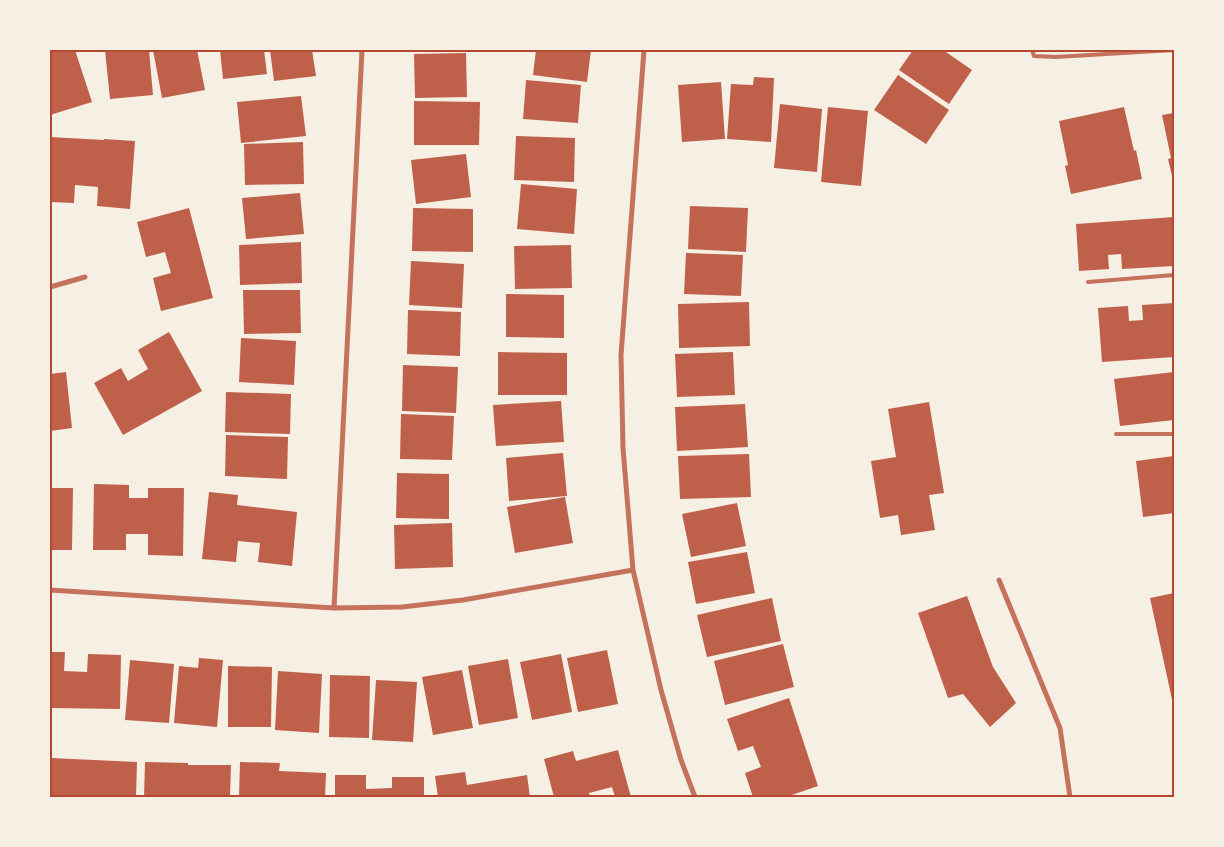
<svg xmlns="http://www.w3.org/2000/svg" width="1224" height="847" viewBox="0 0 1224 847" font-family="Karla,sans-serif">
  <rect width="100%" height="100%" fill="#f6efe4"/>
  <path fill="#bf614a" d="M 52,50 L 75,50 L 92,102 L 50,115 L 50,51 Z
    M 105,50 L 149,50 L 153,95 L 110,99 Z
    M 153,50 L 197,50 L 205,90 L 162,98 Z
    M 220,50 L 264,50 L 267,74 L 223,79 Z
    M 270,50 L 312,50 L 316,76 L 274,81 Z
    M 536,50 L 591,50 L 587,82 L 533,75 Z
    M 913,50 L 943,50 L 972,70 L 949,104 L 899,70 Z
    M 466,53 L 467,97 L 415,98 L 414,54 Z
    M 898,75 L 949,110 L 926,144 L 874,110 Z
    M 754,77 L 774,78 L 771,142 L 727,139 L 731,84 L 753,85 Z
    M 526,80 L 581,85 L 578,123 L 523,119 Z
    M 721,82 L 725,139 L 682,142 L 678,85 Z
    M 301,96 L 306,136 L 241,143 L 237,102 Z
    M 414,101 L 480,102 L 479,145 L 414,145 Z
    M 780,104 L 822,109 L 817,172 L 774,168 Z
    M 828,107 L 868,111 L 861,186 L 821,182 Z
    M 1124,107 L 1134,151 L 1136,150 L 1142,179 L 1071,194 L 1065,166 L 1068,165 L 1059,121 Z
    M 1174,113 L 1174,180 L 1173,180 L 1168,159 L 1171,158 L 1162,115 Z
    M 516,136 L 575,138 L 574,182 L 514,180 Z
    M 50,137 L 104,140 L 104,139 L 135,141 L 130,209 L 97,206 L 98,187 L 75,185 L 74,203 L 50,202 Z
    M 303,142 L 304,184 L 245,185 L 244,144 Z
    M 466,154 L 471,197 L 416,204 L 411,160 Z
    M 521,184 L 577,189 L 574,234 L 517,229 Z
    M 300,193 L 304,234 L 246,239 L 242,198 Z
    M 690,206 L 748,208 L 746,252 L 688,249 Z
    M 189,208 L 213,298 L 161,311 L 153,278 L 171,273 L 165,252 L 146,257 L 137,222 Z
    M 413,208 L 473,209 L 473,252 L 412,251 Z
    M 1174,217 L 1174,266 L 1122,269 L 1121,254 L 1108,255 L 1109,269 L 1079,271 L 1076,224 Z
    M 301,242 L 302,283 L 240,285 L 239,245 Z
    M 571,245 L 572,288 L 515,289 L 514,246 Z
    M 686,253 L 743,255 L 741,296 L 684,294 Z
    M 411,261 L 464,264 L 462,308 L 409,305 Z
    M 243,290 L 300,290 L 301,333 L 244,334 Z
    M 506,294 L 564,295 L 564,338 L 506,337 Z
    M 749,302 L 750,346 L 679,348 L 678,304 Z
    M 1174,303 L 1174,357 L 1102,362 L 1098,308 L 1128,306 L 1129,321 L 1143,320 L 1142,305 Z
    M 408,310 L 461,312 L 460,356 L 407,354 Z
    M 169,332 L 202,391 L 123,435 L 94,383 L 121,368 L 128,381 L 148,369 L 138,350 Z
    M 241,338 L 296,341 L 294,385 L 239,382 Z
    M 498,352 L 567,353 L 567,395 L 498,395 Z
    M 733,352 L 735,395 L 677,397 L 675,354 Z
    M 403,365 L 458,367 L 456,413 L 402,411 Z
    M 66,372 L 72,428 L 50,431 L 50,374 Z
    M 1174,372 L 1174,420 L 1120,426 L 1114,379 Z
    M 226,392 L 291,394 L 290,434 L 225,432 Z
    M 561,401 L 564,442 L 496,446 L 493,405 Z
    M 929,402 L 944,493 L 929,495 L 935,530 L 901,535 L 898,515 L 880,518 L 871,461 L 896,457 L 888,409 Z
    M 745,404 L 748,447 L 677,451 L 675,407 Z
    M 401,414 L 454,416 L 452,460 L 400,459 Z
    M 226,435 L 288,437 L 287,479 L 225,476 Z
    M 563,453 L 567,496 L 509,501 L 506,458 Z
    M 749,454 L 751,497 L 680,499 L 678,456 Z
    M 1174,456 L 1174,513 L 1143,517 L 1136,461 Z
    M 397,473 L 449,474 L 449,519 L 396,518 Z
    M 94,484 L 129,485 L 129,498 L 148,498 L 148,488 L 184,488 L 183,556 L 148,555 L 148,534 L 126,534 L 126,550 L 93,550 Z
    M 50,488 L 73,488 L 72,550 L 50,550 Z
    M 209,492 L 238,495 L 237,505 L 297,512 L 292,566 L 258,562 L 260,543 L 238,541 L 236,562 L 202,559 Z
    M 565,497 L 573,543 L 515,553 L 507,507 Z
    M 737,503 L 746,546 L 691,557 L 682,514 Z
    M 452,523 L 453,567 L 395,569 L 394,525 Z
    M 747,552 L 755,593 L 696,604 L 688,562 Z
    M 1174,593 L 1174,704 L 1173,704 L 1150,598 Z
    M 967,596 L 993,667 L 1016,703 L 990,727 L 963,694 L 948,698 L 918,613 Z
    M 772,598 L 781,641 L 707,657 L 697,615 Z
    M 783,644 L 794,687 L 725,705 L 714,661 Z
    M 607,650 L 618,704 L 578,712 L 567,658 Z
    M 50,652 L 65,652 L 64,671 L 87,672 L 88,654 L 121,655 L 120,709 L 50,708 Z
    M 561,654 L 572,712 L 532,720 L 520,662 Z
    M 199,658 L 223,660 L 217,727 L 174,723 L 179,666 L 198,668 Z
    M 508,659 L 518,718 L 479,725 L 468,666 Z
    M 130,660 L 174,664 L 169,723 L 125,720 Z
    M 228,666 L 272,667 L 271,727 L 228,727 Z
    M 462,670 L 473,728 L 433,735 L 422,677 Z
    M 278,671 L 322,674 L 319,733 L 275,730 Z
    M 330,675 L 370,676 L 369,738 L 329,737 Z
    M 376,680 L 417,682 L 413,742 L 372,740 Z
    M 789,698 L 818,786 L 786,797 L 753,797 L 745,773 L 761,767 L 753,746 L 738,751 L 727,719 Z
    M 618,750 L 631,797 L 615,797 L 612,787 L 589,793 L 590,797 L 554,797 L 544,759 L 573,751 L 576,761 Z
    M 51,758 L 137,762 L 136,797 L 50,797 Z
    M 145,762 L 188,763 L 188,765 L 231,765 L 230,797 L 144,797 Z
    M 240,762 L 280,763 L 279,771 L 326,773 L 325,797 L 239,797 Z
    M 465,772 L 467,785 L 527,775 L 530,797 L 438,797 L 435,776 Z
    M 335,775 L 366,775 L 366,789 L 392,788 L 392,777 L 424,777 L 424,797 L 335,797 Z"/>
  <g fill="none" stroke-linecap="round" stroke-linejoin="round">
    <path stroke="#c5725c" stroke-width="4" d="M 1032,50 L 1034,56 L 1056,57 L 1174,50
      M 1088,282 L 1174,275
      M 1116,434 L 1174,434"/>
    <path stroke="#c5725c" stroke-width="5" d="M 644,50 L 621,355 L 623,448 L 633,570 L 661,690 L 681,760 L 695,797
      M 50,287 L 85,277
      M 999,580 L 1060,728 L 1070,797
      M 50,590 L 334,608 L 402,607 L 463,600 L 633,570
      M 334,608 L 362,50"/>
  </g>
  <rect width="1224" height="847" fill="none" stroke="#f6efe4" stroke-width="102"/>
  <rect x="51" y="51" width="1122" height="745" fill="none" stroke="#b5482f" stroke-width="2"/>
</svg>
